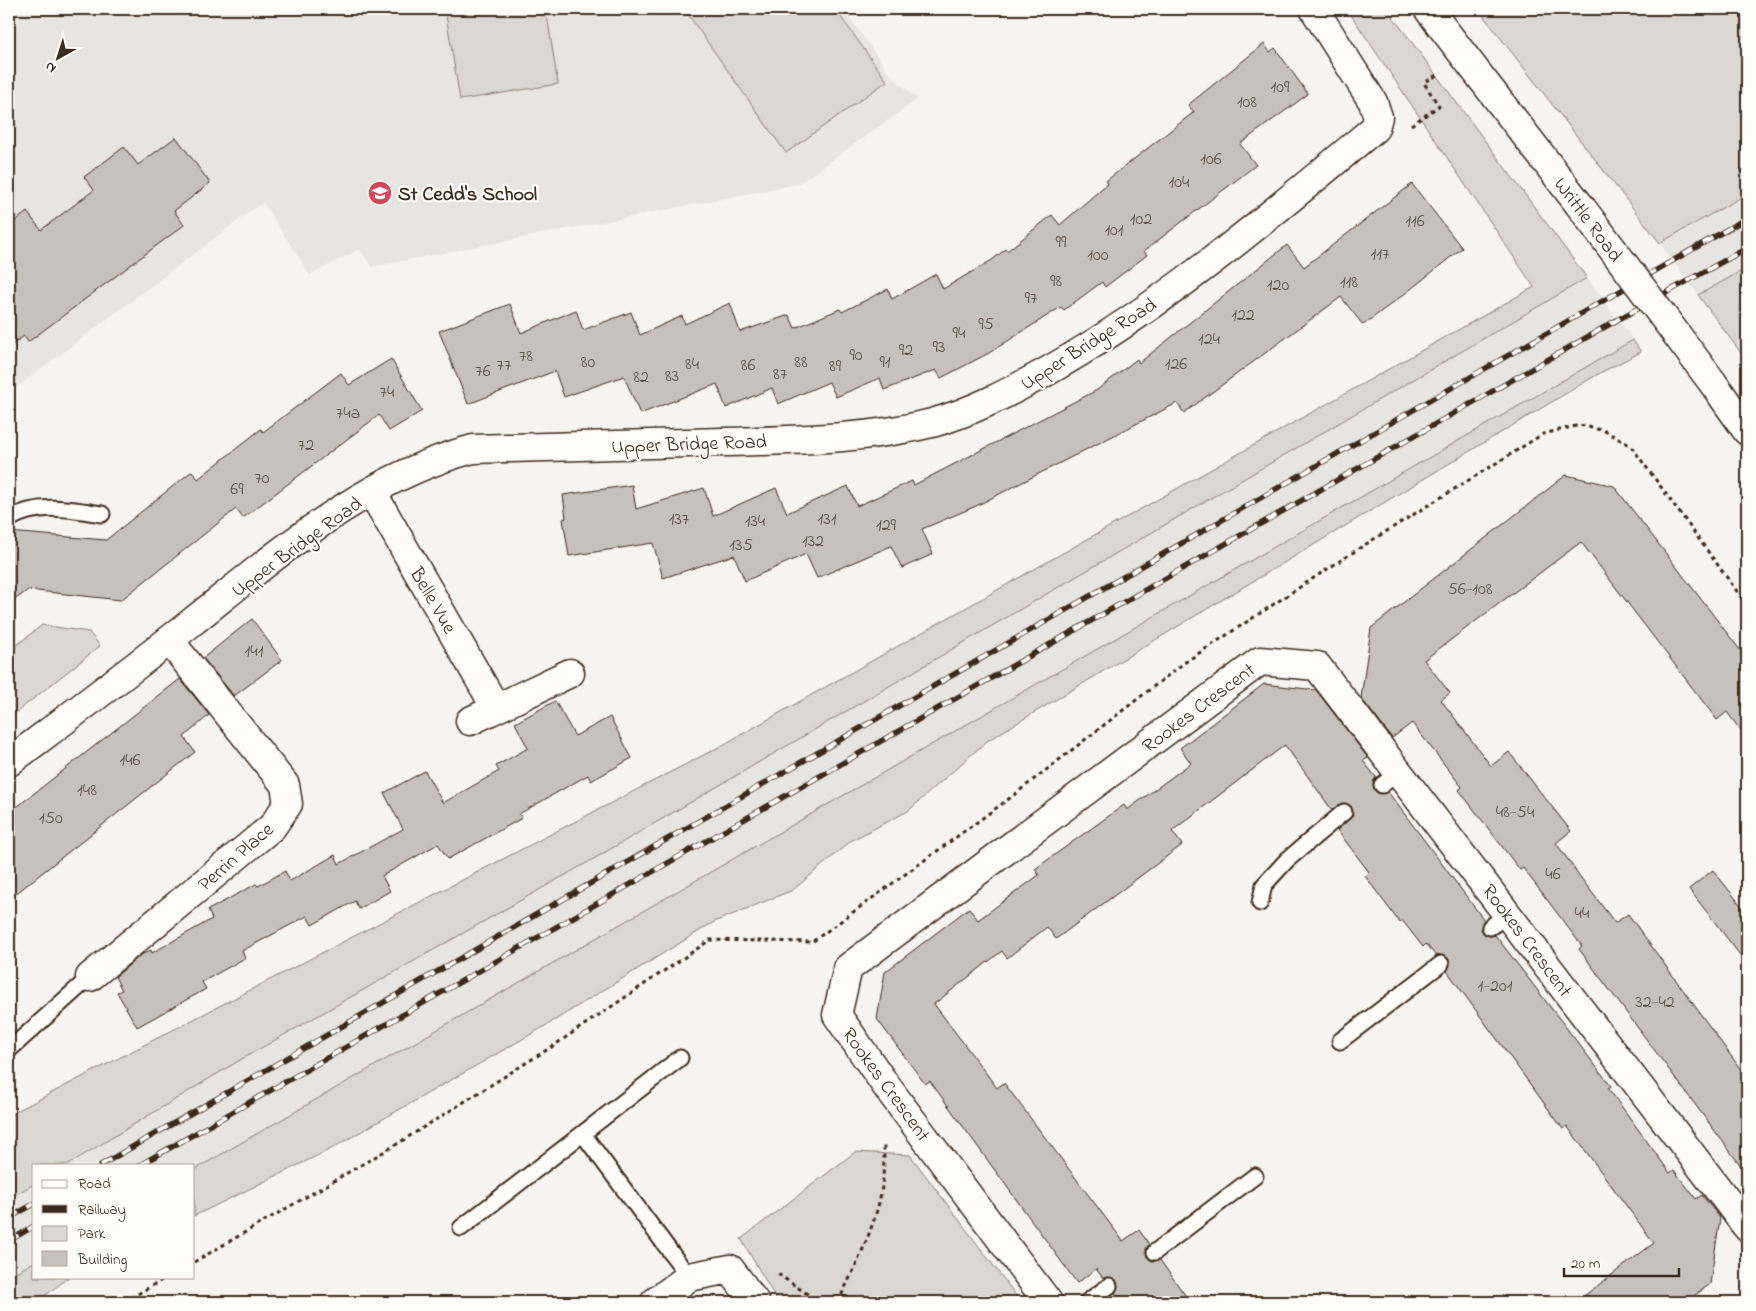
<svg xmlns="http://www.w3.org/2000/svg" width="1756" height="1311" viewBox="0 0 1756 1311" font-family="'Indie Flower',sans-serif">
  <rect width="100%" height="100%" fill="#f5f4ee"/>
  <filter id="ink" filterUnits="userSpaceOnUse"><feTurbulence type="fractalNoise" baseFrequency=".02" numOctaves="2"/><feDisplacementMap in="SourceGraphic" scale="10" xChannelSelector="R" yChannelSelector="G"/><feConvolveMatrix kernelMatrix="1 2 1 2 8 2 1 2 1" color-interpolation-filters="sRGB"/></filter>
  <g filter="url(#ink)">
    <path fill="#e7e5df" d="M 9,9 L 844,9 L 891,76 L 918,99 L 798,184 L 372,267 L 360,249 L 310,275 L 263,202 L 9,393 Z
      M 1747,194 L 1747,268 L 1698,295 L 1660,243 Z
      M 1587,278 L 1633,340 L 194,1170 L 194,1165 L 67,1165 L 240,1060 L 597,857 Z
      M 34,1184 L 34,1262 L 9,1276 L 9,1198 Z"/>
    <path fill="#dad6d0" stroke="#8a8077" d="M 445,9 L 546,9 L 558,84 L 460,100 Z
      M 684,9 L 835,9 L 887,81 L 786,153 Z
      M 1347,9 L 1387,9 L 1587,278 L 597,857 L 240,1060 L 67,1165 L 34,1165 L 34,1184 L 9,1198 L 9,1115 L 721,746 L 1534,287 Z
      M 1478,9 L 1747,9 L 1747,194 L 1660,243 Z
      M 1747,268 L 1747,361 L 1698,295 Z
      M 1633,340 L 1641,352 L 1600,373 L 987,741 L 908,811 L 852,840 L 793,890 L 714,922 L 547,1025 L 329,1150 L 194,1216 L 194,1170 Z
      M 42,625 L 89,632 L 100,646 L 9,718 L 9,651 Z
      M 855,1152 L 910,1155 L 1021,1302 L 778,1302 L 741,1239 Z
      M 34,1262 L 34,1277 L 69,1277 L 37,1302 L 9,1302 L 9,1276 Z"/>
    <path fill="#c7c1bb" stroke="#3b2a1e" d="M 1264,44 L 1270,52 L 1275,48 L 1308,94 L 1240,144 L 1256,165 L 1144,251 L 1147,255 L 1105,287 L 1102,282 L 1064,310 L 1061,307 L 989,353 L 941,378 L 936,370 L 884,390 L 880,378 L 836,397 L 829,382 L 778,404 L 772,388 L 726,408 L 717,384 L 640,414 L 624,376 L 564,397 L 555,371 L 468,404 L 439,331 L 510,304 L 521,333 L 576,310 L 583,330 L 631,312 L 640,335 L 682,316 L 685,324 L 730,303 L 740,332 L 789,315 L 795,328 L 840,309 L 842,312 L 888,289 L 892,299 L 936,274 L 943,289 L 992,260 L 1006,249 L 1007,251 L 1052,215 L 1060,225 L 1108,183 L 1106,181 L 1194,112 L 1188,105 Z
      M 176,137 L 210,183 L 174,211 L 184,225 L 28,342 L 24,336 L 9,347 L 9,226 L 27,212 L 41,230 L 94,190 L 84,177 L 124,147 L 138,165 Z
      M 1412,184 L 1462,248 L 1411,289 L 1363,325 L 1341,297 L 1184,413 L 1177,403 L 974,507 L 922,529 L 933,554 L 902,568 L 891,546 L 817,578 L 806,554 L 745,581 L 734,555 L 663,578 L 653,543 L 569,556 L 563,519 L 566,518 L 563,495 L 632,485 L 636,509 L 704,488 L 713,516 L 776,488 L 787,513 L 848,486 L 857,506 L 912,481 L 914,485 L 1097,390 L 1137,359 L 1139,363 L 1287,245 L 1304,267 Z
      M 391,359 L 422,411 L 389,431 L 379,415 L 243,518 L 236,509 L 121,600 L 28,590 L 9,604 L 9,532 L 106,540 L 192,471 L 198,479 L 261,429 L 263,432 L 341,373 L 349,385 Z
      M 1566,475 L 1614,486 L 1747,659 L 1747,739 L 1727,712 L 1717,720 L 1581,542 L 1424,660 L 1450,693 L 1441,700 L 1491,766 L 1509,752 L 1571,831 L 1556,843 L 1581,878 L 1615,923 L 1628,914 L 1747,1078 L 1747,1174 L 1579,949 L 1582,946 L 1523,868 L 1520,870 L 1459,790 L 1462,787 L 1412,723 L 1392,738 L 1361,698 L 1371,628 Z
      M 252,619 L 282,660 L 234,696 L 203,658 Z
      M 180,679 L 209,715 L 184,737 L 195,752 L 9,899 L 9,813 Z
      M 1264,684 L 1316,690 L 1368,758 L 1363,761 L 1376,777 L 1373,782 L 1374,790 L 1379,794 L 1388,792 L 1484,920 L 1481,927 L 1483,933 L 1490,936 L 1495,935 L 1611,1086 L 1608,1088 L 1670,1173 L 1674,1170 L 1696,1199 L 1702,1195 L 1720,1218 L 1710,1284 L 1686,1302 L 1576,1302 L 1654,1243 L 1567,1126 L 1563,1129 L 1447,971 L 1450,963 L 1448,958 L 1440,955 L 1436,956 L 1426,944 L 1423,947 L 1402,920 L 1400,923 L 1365,876 L 1369,872 L 1337,830 L 1353,816 L 1351,806 L 1342,803 L 1332,810 L 1285,745 L 1172,831 L 1182,845 L 1056,939 L 1047,927 L 1007,958 L 1002,951 L 934,1004 L 997,1088 L 1004,1083 L 1123,1241 L 1139,1230 L 1149,1244 L 1146,1249 L 1147,1257 L 1152,1261 L 1160,1260 L 1190,1302 L 1121,1302 L 1115,1293 L 1118,1286 L 1116,1280 L 1108,1277 L 1103,1278 L 1096,1269 L 1077,1283 L 930,1081 L 925,1084 L 877,1019 L 885,972 L 969,908 L 978,920 L 1039,875 L 1035,869 L 1124,805 L 1127,810 L 1191,763 L 1180,748 Z
      M 555,701 L 575,736 L 610,717 L 632,758 L 591,781 L 588,775 L 519,814 L 522,818 L 448,859 L 438,844 L 382,876 L 390,891 L 359,909 L 355,901 L 312,925 L 307,916 L 242,951 L 245,958 L 202,982 L 206,989 L 137,1027 L 117,992 L 122,990 L 115,977 L 141,955 L 151,950 L 152,953 L 212,919 L 208,910 L 256,884 L 258,886 L 285,871 L 290,881 L 335,855 L 339,864 L 403,829 L 384,793 L 425,771 L 443,803 L 499,771 L 496,766 L 528,748 L 515,723 Z
      M 1713,870 L 1747,913 L 1747,964 L 1689,889 Z"/>
    <g fill="none" stroke-linecap="round" stroke-linejoin="round">
      <g stroke="#3b2a1e" stroke-width="19">
        <path id="service" d="M 9,519 C 38,502 70,509 102,514
          M 1382,785 L 1399,772
          M 1260,903 L 1264,885 L 1287,860 L 1344,812
          M 1490,927 L 1508,915
          M 1340,1041 L 1441,964
          M 9,1050 L 90,977
          M 583,1134 L 689,1277
          M 461,1228 L 680,1058
          M 1155,1252 L 1255,1176
          M 1087,1302 L 1109,1286"/>
      </g>
      <g stroke="#3b2a1e" stroke-width="31">
        <path id="minor" d="M 372,492 L 496,708
          M 470,721 L 570,673
          M 9,762 C 70,716 132,670 192,622 C 278,554 365,477 473,449 C 556,447 640,444 723,442 C 793,440 864,440 932,423 C 972,412 1010,392 1046,372 C 1165,305 1271,215 1375,128 L 1378,117 L 1373,102 L 1314,9
          M 90,977 L 272,827 L 288,804 L 285,785 L 169,640
          M 655,1302 L 689,1277 L 730,1269 L 755,1302
          M 1048,1302 L 887,1087 L 837,1015 L 848,968 L 1260,661 L 1317,666 L 1747,1227"/>
      </g>
      <g stroke="#3b2a1e" stroke-width="31">
        <path id="tertiary" d="M 1428,9 L 1581,207
          M 1713,383 L 1747,431"/>
      </g>
      <path stroke="#3b2a1e" stroke-width="3" stroke-dasharray="4 4" stroke-linecap="butt" d="M 1411,125 L 1439,106 L 1424,83 L 1437,75
        M 194,1262 L 397,1144 L 553,1046 L 710,940 L 812,942 L 1010,798 L 1184,663 L 1358,549 L 1543,434 L 1580,425 L 1605,431 L 1631,446 L 1747,605
        M 778,1274 L 819,1302
        M 124,1302 L 167,1277
        M 838,1302 C 854,1270 878,1221 882,1186 C 884,1172 884,1157 884,1143
        M 1341,1302 L 1344,1295"/>
      <use href="#service" stroke="#fdfcf7" stroke-width="15"/>
      <use href="#minor" stroke="#fdfcf7" stroke-width="28"/>
      <use href="#tertiary" stroke="#fdfcf7" stroke-width="28"/>
      <g stroke="#3b2a1e" stroke-width="5.5">
        <path id="rail" d="M 101,1165 L 1747,218
          M 140,1165 L 1617,320 L 1747,248
          M 9,1218 L 34,1204
          M 9,1241 L 34,1226"/>
      </g>
      <use href="#rail" stroke="#fdfcf7" stroke-width="4" stroke-dasharray="11" stroke-linecap="butt"/>
      <g stroke="#3b2a1e" stroke-width="31" stroke-linecap="butt">
        <path id="tertiary-bridge" d="M 1581,207 L 1713,383"/>
      </g>
      <use href="#tertiary-bridge" stroke="#fdfcf7" stroke-width="28"/>
    </g>
  </g>
  <defs>
    <g id="school-disc" transform="scale(1.25)"><circle r="9.5" fill="#d1495b" stroke="#fdfcf7"/><path d="M0-5L7-2L0 1L-7-2ZM-4 1L0 2.5L4 1V4Q0 6-4 4Z" fill="#fff"/></g>
  </defs>
  <g fill-rule="evenodd">
    <use href="#school-disc" x="380" y="193"/>
  </g>
  <g text-anchor="middle" stroke-width="4.5" stroke-linejoin="round" paint-order="stroke">
    <g font-size="18" fill="#5e5045">
      <text x="1280" y="92">109</text>
      <text x="1247" y="107">108</text>
      <text x="1211" y="164">106</text>
      <text x="1179" y="187">104</text>
      <text x="1141" y="224">102</text>
      <text x="1415" y="226">116</text>
      <text x="1114" y="235">101</text>
      <text x="1061" y="247">99</text>
      <text x="1380" y="259">117</text>
      <text x="1098" y="260">100</text>
      <text x="1056" y="286">98</text>
      <text x="1349" y="287">118</text>
      <text x="1278" y="290">120</text>
      <text x="1031" y="303">97</text>
      <text x="1243" y="320">122</text>
      <text x="986" y="329">95</text>
      <text x="959" y="338">94</text>
      <text x="1209" y="344">124</text>
      <text x="939" y="352">93</text>
      <text x="906" y="355">92</text>
      <text x="856" y="360">90</text>
      <text x="526" y="361">78</text>
      <text x="588" y="367">80</text>
      <text x="801" y="367">88</text>
      <text x="885" y="367">91</text>
      <text x="692" y="369">84</text>
      <text x="1176" y="369">126</text>
      <text x="504" y="370">77</text>
      <text x="748" y="370">86</text>
      <text x="835" y="371">89</text>
      <text x="483" y="376">76</text>
      <text x="780" y="379">87</text>
      <text x="672" y="381">83</text>
      <text x="641" y="382">82</text>
      <text x="387" y="397">74</text>
      <text x="348" y="418">74a</text>
      <text x="306" y="450">72</text>
      <text x="262" y="483">70</text>
      <text x="237" y="494">69</text>
      <text x="679" y="524">137</text>
      <text x="827" y="524">131</text>
      <text x="755" y="526">134</text>
      <text x="886" y="530">129</text>
      <text x="813" y="546">132</text>
      <text x="741" y="550">135</text>
      <text x="1470" y="594">56-108</text>
      <text x="254" y="656">141</text>
      <text x="130" y="765">146</text>
      <text x="87" y="795">148</text>
      <text x="1515" y="817">48-54</text>
      <text x="51" y="823">150</text>
      <text x="1553" y="879">46</text>
      <text x="1582" y="918">44</text>
      <text x="1495" y="991">1-201</text>
      <text x="1655" y="1007">32-42</text>
    </g>
    <g font-size="20" font-weight="bold" fill="#3b2a1e" stroke="#fdfcf7" text-anchor="start">
      <text x="398" y="200">St Cedd's School</text>
    </g>
    <g font-size="20" fill="#3b2a1e" stroke="#fdfcf7">
      <text transform="translate(1589 219) rotate(53)" y="7">Writtle Road</text>
      <text transform="translate(1088 343) rotate(-32)" y="7">Upper Bridge Road</text>
      <text transform="translate(689 443) rotate(-2)" y="7">Upper Bridge Road</text>
      <text transform="translate(296 546) rotate(-36)" y="7">Upper Bridge Road</text>
      <text transform="translate(434 600) rotate(60)" y="7">Belle Vue</text>
      <text transform="translate(1198 707) rotate(-37)" y="7">Rookes Crescent</text>
      <text transform="translate(235 856) rotate(-41)" y="7">Perrin Place</text>
      <text transform="translate(1528 940) rotate(53)" y="7">Rookes Crescent</text>
      <text transform="translate(887 1084) rotate(54)" y="7">Rookes Crescent</text>
    </g>
  </g>
  <rect width="1756" height="1311" fill="none" stroke="#fdfcf7" stroke-width="30"/>
  <rect x="15" y="15" width="1726" height="1281" fill="none" stroke="#3b2a1e" stroke-width="2" filter="url(#ink)"/>
  <rect x="32" y="1164" width="162" height="115" fill="#fdfcf7" stroke="#afa8a0"/>
  <rect x="42" y="1180" width="25" height="8" fill="#fdfcf7" stroke="#afa8a0"/>
  <text x="78" y="1188" font-size="15" fill="#3b2a1e">Road</text>
  <rect x="42" y="1205" width="25" height="8" fill="#3b2a1e" stroke="#afa8a0"/>
  <text x="78" y="1214" font-size="15" fill="#3b2a1e">Railway</text>
  <rect x="42" y="1226" width="25" height="15" fill="#dad6d0" stroke="#afa8a0"/>
  <text x="78" y="1238" font-size="15" fill="#3b2a1e">Park</text>
  <rect x="42" y="1251" width="25" height="15" fill="#c7c1bb" stroke="#afa8a0"/>
  <text x="78" y="1264" font-size="15" fill="#3b2a1e">Building</text>
  <g transform="translate(58 58) rotate(219)" stroke="#fdfcf7" stroke-width="4" paint-order="stroke">
  <path d="M0-4L9 19L0 12L-9 19Z" fill="#3b2a1e"/>
  <text y="-8" font-size="14" font-weight="bold" text-anchor="middle" fill="#3b2a1e">N</text>
  </g>
  <path d="M1564 1268v8h115v-8" fill="none" stroke="#3b2a1e" stroke-width="2.5"/>
  <text x="1571" y="1268" font-size="15" fill="#3b2a1e" stroke="#fdfcf7" stroke-width="4" paint-order="stroke">20 m</text>
</svg>
